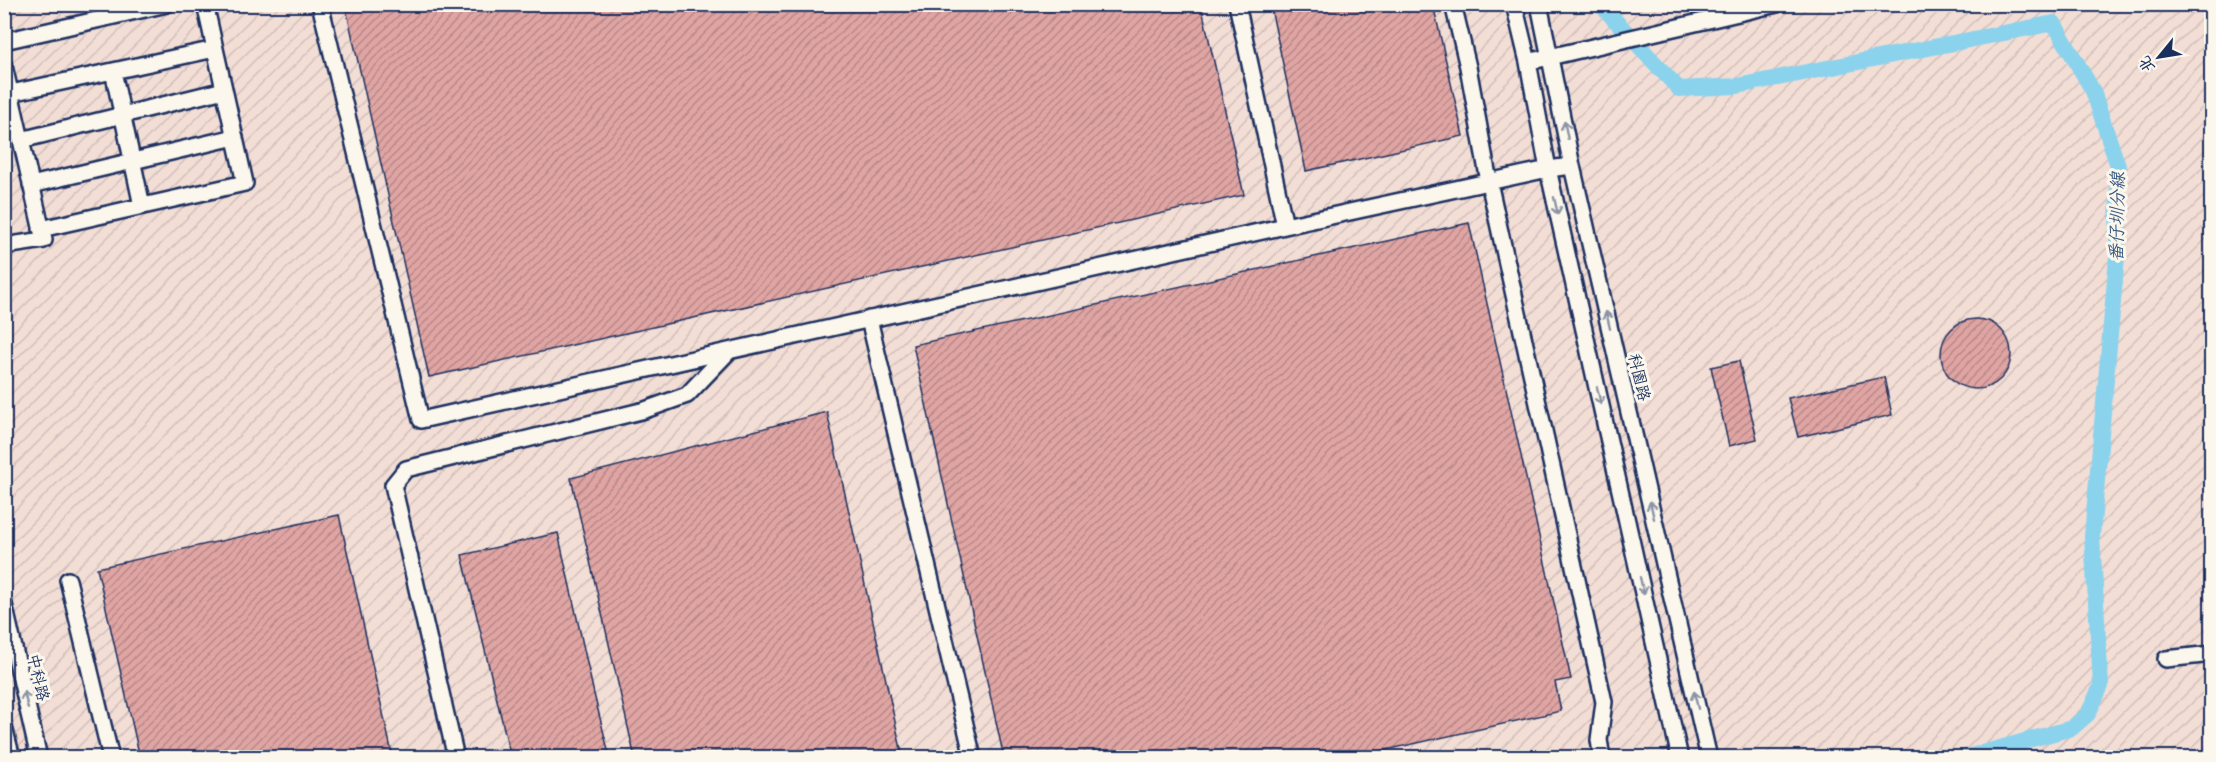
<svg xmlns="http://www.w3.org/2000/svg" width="2216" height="762" viewBox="0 0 2216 762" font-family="'Patrick Hand','LXGW WenKai TC',sans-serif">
  <defs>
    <pattern id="industrial-furrows" width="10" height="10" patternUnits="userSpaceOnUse" patternTransform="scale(1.5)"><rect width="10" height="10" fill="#f3ded6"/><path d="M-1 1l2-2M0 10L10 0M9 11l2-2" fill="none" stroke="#d0bfba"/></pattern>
    <pattern id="building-hatch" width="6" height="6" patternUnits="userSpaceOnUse" patternTransform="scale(1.5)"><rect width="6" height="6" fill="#e0a5a3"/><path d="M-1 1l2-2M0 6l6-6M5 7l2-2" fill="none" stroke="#b58788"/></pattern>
  </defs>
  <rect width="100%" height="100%" fill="#fbf7ec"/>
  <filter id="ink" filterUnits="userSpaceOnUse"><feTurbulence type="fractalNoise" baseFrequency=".0167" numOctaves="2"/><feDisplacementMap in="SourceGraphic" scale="12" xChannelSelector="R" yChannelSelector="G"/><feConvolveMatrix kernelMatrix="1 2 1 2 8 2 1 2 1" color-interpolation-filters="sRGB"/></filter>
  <g filter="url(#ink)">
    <path fill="url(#industrial-furrows)" d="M 4,5 L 2211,5 L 2211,757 L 5,757 Z"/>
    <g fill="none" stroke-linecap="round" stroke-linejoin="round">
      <path stroke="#8bd3ed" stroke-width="16" d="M 1600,4 L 1679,89 L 1737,86 L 2054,23 L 2093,91 L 2118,166 L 2117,257 L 2092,536 L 2101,686 L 2088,714 L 2072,728 L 1964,758"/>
    </g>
    <path fill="url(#building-hatch)" stroke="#1b2f5e" stroke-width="1.5" d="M 345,4 L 1201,4 L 1244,195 L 429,377 Z
      M 1270,4 L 1433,4 L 1463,136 L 1306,171 Z
      M 1469,223 L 1571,679 L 1555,682 L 1561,711 L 1350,758 L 1004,758 L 913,345 Z
      M1941 354a35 35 0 1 1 70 0a35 35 0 1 1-70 0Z
      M 1739,361 L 1757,439 L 1729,446 L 1711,367 Z
      M 1884,377 L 1892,415 L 1798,437 L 1788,398 Z
      M 827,412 L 903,758 L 635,758 L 571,478 Z
      M 339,515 L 393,758 L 140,758 L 97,568 Z
      M 558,533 L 594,694 L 610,758 L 511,758 L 462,555 Z"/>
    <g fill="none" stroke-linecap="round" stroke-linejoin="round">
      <g stroke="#1b2f5e" stroke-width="20">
        <path id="minor" d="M 320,4 L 421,420 L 1285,226
          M 1237,4 L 1285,226 L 1548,169 L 1572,166
          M 1453,4 L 1468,67 L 1489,182 L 1604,702 L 1599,740 L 1602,758
          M 1514,4 L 1528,62 L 1548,169 L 1680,758
          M 1539,4 L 1572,166 L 1709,758
          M 4,41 L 167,4
          M 1528,62 L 1777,4
          M 4,66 L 44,240 L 4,246
          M 113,71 L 142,206
          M 11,93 L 215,49
          M 21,140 L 224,90
          M 31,185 L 235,137
          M 41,229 L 245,183 L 205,4
          M 869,319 L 973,758
          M 68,580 L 111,758
          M 4,604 L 39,758
          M 2166,659 L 2212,654
          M 4,727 L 12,758
          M 456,758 L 393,485 L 406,469 L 645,410 L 687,395 L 729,351"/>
      </g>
      <use href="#minor" stroke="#fbf7ec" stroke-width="15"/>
    </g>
    <defs><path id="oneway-shaft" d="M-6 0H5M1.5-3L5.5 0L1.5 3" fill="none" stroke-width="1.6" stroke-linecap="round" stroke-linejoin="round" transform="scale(1.5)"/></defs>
    <g stroke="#8b93a5">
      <use href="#oneway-shaft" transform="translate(1566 130) rotate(-101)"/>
      <use href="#oneway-shaft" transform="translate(1556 206) rotate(77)"/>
      <use href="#oneway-shaft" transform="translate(1608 320) rotate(-103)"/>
      <use href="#oneway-shaft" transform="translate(1599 396) rotate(77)"/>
      <use href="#oneway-shaft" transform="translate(1652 510) rotate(-103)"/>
      <use href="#oneway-shaft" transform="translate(1642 586) rotate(77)"/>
      <use href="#oneway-shaft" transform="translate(26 700) rotate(-103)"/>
      <use href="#oneway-shaft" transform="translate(1696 700) rotate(-103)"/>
    </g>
  </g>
  <g text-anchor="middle" stroke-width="6" stroke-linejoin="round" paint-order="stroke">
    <g font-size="16" fill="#1b2f5e" stroke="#fbf7ec">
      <text transform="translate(1640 377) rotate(77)" y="6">科園路</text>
      <text transform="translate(39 677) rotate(77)" y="6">中科路</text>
    </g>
    <g font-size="18" font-style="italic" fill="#375882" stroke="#fbf7ec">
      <text transform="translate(2117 217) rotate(-89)" y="6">番仔圳分線</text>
    </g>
  </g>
  <rect width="2216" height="762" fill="none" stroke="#fbf7ec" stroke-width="24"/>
  <rect x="12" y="12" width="2192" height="738" fill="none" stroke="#1b2f5e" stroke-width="2" filter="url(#ink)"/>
  <g transform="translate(2159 57) rotate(240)" stroke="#fbf7ec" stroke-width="4.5" paint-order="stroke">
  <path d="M0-4.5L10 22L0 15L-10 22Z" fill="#1b2f5e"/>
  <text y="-9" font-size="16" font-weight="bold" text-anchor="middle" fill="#1b2f5e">北</text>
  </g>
</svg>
